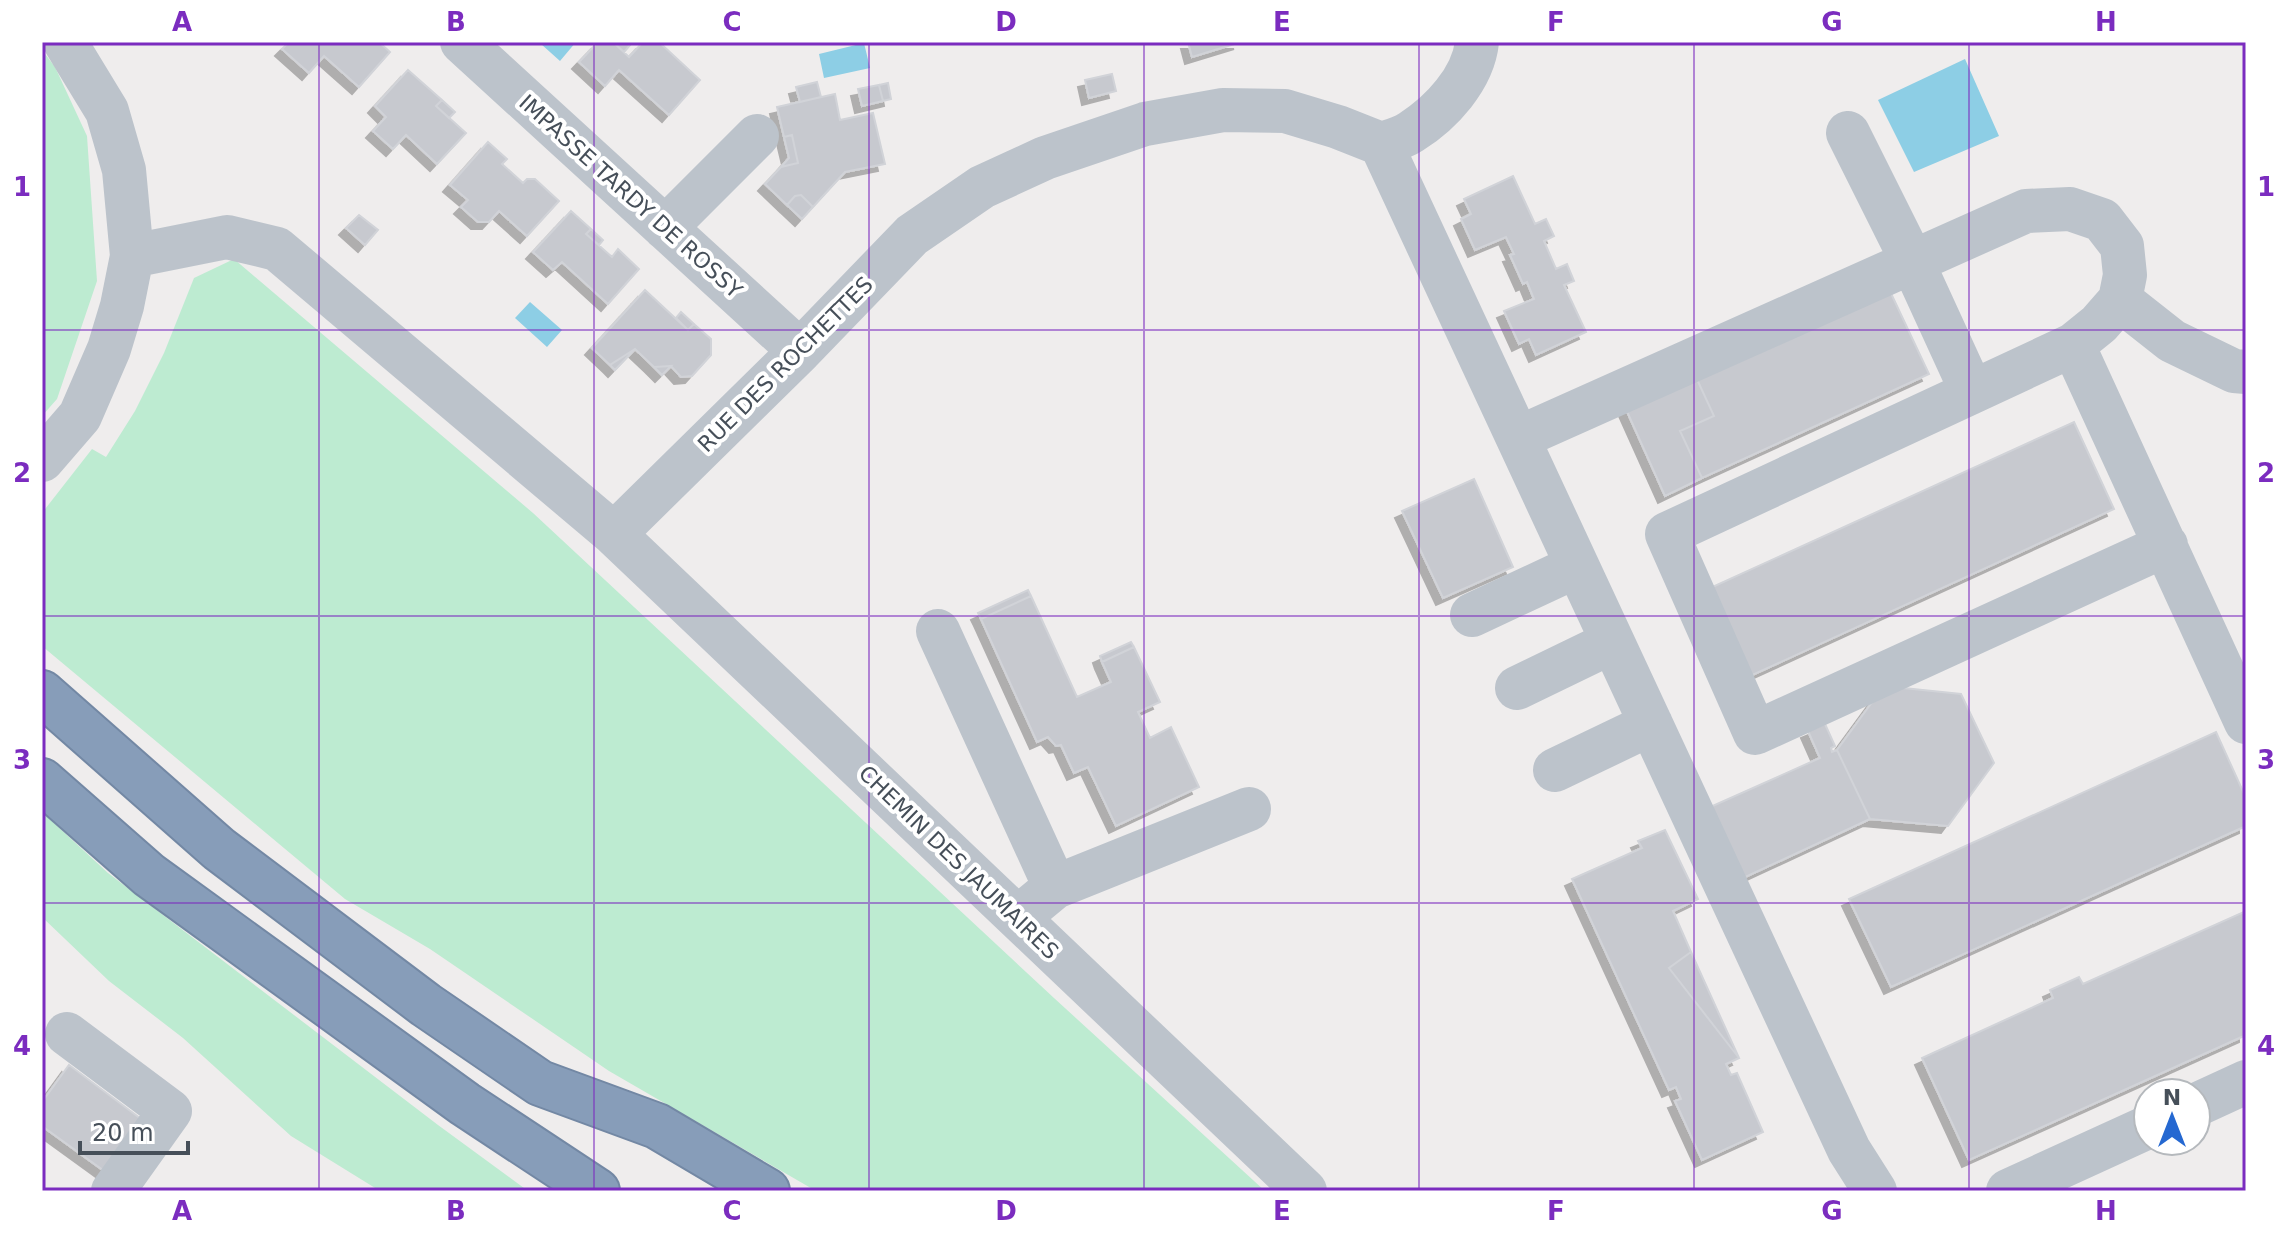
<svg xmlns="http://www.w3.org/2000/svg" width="2288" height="1233" viewBox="0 0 2288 1233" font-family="'DejaVu Sans',sans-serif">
  <defs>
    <filter id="shadow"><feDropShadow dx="-7" dy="7" stdDeviation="0" flood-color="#0004"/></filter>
  </defs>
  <rect width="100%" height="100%" fill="#efeded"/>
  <path fill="#bdebd1" d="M 42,50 L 55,67 L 87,136 L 97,281 L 57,399 L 42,416 Z
    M 234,259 L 533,513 L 1054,998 L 1265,1191 L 816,1191 L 609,1071 L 430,949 L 345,899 L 42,646 L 42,513 L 92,449 L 106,457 L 135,411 L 164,353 L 194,278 Z
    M 42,812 L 108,873 L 438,1125 L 528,1191 L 380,1191 L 291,1136 L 183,1038 L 109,981 L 42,917 Z"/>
  <path fill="#8dcee5" d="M 543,42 L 576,42 L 560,61 L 541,44 Z
    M 864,43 L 870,68 L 824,78 L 819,54 Z
    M 1965,59 L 1999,136 L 1914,172 L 1878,100 Z
    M 530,302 L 562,330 L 547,347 L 515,318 Z"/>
  <path fill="#c7c9cf" stroke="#d1d3d8" stroke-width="2" filter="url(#shadow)" d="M 289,42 L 379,42 L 390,52 L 359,87 L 324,56 L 309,73 L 282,49 Z
    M 598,42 L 613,42 L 629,57 L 643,42 L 659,42 L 700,80 L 669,115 L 619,70 L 605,86 L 579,62 Z
    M 613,42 L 629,42 L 631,44 L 624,52 Z
    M 1188,42 L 1241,42 L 1192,57 Z
    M 408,70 L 442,100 L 436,106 L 466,133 L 437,164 L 406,135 L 393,149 L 373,131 L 386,117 L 375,106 Z
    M 1112,74 L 1116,91 L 1089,98 L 1085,80 Z
    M 817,82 L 821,97 L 800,102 L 796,87 Z
    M 888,83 L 891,99 L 883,101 L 879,85 Z
    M 879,85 L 883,101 L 862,106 L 858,89 Z
    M 835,94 L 840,120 L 873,113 L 885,164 L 845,172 L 813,207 L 801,195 L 795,196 L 787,205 L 765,184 L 781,167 L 798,163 L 792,135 L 784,137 L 777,107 Z
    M 442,100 L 455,112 L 449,118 L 436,106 Z
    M 792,135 L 798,163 L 781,167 L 789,158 L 784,137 Z
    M 488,142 L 507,159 L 502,164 L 523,183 L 527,179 L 535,179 L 559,201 L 527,236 L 499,211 L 489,222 L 478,222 L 461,207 L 468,200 L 450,185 Z
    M 1513,176 L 1535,224 L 1546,219 L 1554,236 L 1544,241 L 1556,269 L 1567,264 L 1574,281 L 1564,285 L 1586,332 L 1536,355 L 1529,339 L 1519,344 L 1504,311 L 1534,299 L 1527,282 L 1523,284 L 1510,255 L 1514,254 L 1506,237 L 1475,250 L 1461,219 L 1471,214 L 1464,199 Z
    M 801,195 L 813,207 L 802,219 L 787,205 L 795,196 Z
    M 571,211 L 591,229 L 586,234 L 612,257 L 618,249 L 639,269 L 608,304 L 562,262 L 553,270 L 533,252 Z
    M 359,215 L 378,230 L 365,245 L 346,228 Z
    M 591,229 L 603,240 L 599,245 L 586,234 Z
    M 1888,287 L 1929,374 L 1702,478 L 1680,431 L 1714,416 L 1695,375 Z
    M 645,290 L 688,330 L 694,324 L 711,339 L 711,355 L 692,376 L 681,377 L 671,366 L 654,367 L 635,349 L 610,365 L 592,348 Z
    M 681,312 L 694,324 L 688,330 L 676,318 Z
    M 635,349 L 615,370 L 610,365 Z
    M 671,366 L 662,375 L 654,367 Z
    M 1695,375 L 1714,416 L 1680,431 L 1702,478 L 1665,496 L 1625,407 Z
    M 2074,422 L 2114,509 L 1748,677 L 1708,589 Z
    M 1474,479 L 1513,567 L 1443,598 L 1402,511 Z
    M 1028,590 L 1031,596 L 981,619 L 978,613 Z
    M 1031,596 L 1077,697 L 1111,682 L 1102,662 L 1134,647 L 1160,702 L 1138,712 L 1150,738 L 1171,727 L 1199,787 L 1116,826 L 1088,767 L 1074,773 L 1061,745 L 1056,746 L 1048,737 L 1037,742 L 981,619 Z
    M 1131,642 L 1134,647 L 1102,662 L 1100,656 Z
    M 1884,686 L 1961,694 L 1994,763 L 1948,826 L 1870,819 L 1837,750 Z
    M 1825,724 L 1835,746 L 1831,748 L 1832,752 L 1837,750 L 1870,819 L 1741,879 L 1708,808 L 1820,758 L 1808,731 Z
    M 2216,732 L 2246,798 L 2246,826 L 1891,987 L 1849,899 Z
    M 1665,830 L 1698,899 L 1673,911 L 1691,952 L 1669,968 L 1739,1058 L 1726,1064 L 1731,1075 L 1737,1073 L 1763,1132 L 1702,1160 L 1675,1101 L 1681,1099 L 1676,1087 L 1669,1090 L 1572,879 L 1642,848 L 1638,841 Z
    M 2246,911 L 2246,1035 L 1969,1160 L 1922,1058 L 2053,998 L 2050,990 L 2079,977 L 2083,984 Z
    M 1691,952 L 1739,1058 L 1669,968 Z
    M 69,1065 L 145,1122 L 107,1173 L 42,1126 L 42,1102 Z"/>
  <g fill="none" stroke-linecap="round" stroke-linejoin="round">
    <g stroke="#7388a4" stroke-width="48">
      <path id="highway" d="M 42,693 L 219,849 L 426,1005 L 540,1083 L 657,1126 L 767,1191
        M 42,781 L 149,875 L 465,1104 L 597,1191"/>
    </g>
    <path stroke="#bcc3cb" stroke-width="44" d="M 462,42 L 800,351
      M 1848,133 L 1912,261 L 1972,392
      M 1381,144 L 1849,1150 L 1875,1191
      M 665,228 L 757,136
      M 132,256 L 227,237 L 277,249 L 614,534 L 800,351 L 912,235 L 982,187 L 1045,158 L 1145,124 L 1223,110 L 1285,111 L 1338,127 L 1381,144 C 1390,141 1402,138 1411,132 C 1441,113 1473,79 1477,42
      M 2120,300 L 2172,341 L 2234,371 L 2246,372
      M 2073,345 L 2246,722
      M 1518,438 L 2026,211 L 2070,209 L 2102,220 L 2122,246 L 2125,275 L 2120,300 L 2099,324 L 2073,345 L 1667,534 L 1755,733 L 2166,545
      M 42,460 L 80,416 L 109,349 L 122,306 L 132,256 L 124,170 L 107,111 L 65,42
      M 614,534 L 1305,1191
      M 1472,615 L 1577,566
      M 938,631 L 1055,887
      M 1517,688 L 1612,642
      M 1555,770 L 1651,724
      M 1032,906 L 1055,887 L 1249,809
      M 67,1034 L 170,1111 L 113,1191
      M 2196,1105 L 2246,1082
      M 2008,1191 L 2148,1127"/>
    <use href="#highway" stroke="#879db9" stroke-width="44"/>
  </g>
  <path fill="none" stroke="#7b2cbf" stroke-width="2" stroke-opacity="0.55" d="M 319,42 L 319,1191M 594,42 L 594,1191M 869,42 L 869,1191M 1144,42 L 1144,1191M 1419,42 L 1419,1191M 1694,42 L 1694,1191M 1969,42 L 1969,1191M 42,330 L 2246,330M 42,616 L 2246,616M 42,903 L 2246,903"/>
  <g text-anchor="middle" stroke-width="8" stroke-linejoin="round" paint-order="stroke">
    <g font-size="22" fill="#464f59" stroke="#fff">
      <text transform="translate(631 196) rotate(42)" y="8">IMPASSE TARDY DE ROSSY</text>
      <text transform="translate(785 364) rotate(-45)" y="8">RUE DES ROCHETTES</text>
      <text transform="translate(959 862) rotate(44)" y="8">CHEMIN DES JAUMAIRES</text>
    </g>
  </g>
  <rect width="2288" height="1233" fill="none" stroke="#ffffff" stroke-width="88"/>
  <g transform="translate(2172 1117)"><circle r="38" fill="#ffffff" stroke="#b5b9bd" stroke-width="2"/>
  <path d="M0-6L14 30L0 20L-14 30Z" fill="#2568d1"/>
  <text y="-12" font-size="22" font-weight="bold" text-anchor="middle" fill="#464f59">N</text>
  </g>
  <path d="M80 1141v12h108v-12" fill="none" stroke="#464f59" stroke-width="4"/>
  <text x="92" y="1141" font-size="24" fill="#464f59" stroke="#ffffff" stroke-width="6" paint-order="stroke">20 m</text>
  <rect x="44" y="44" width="2200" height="1145" fill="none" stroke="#7b2cbf" stroke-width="3"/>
  <g font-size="26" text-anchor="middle" font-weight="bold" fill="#7b2cbf">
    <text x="182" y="31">A</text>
    <text x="456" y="31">B</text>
    <text x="732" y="31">C</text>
    <text x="1006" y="31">D</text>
    <text x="1282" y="31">E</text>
    <text x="1556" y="31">F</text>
    <text x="1832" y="31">G</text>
    <text x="2106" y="31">H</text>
    <text x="22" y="196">1</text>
    <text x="2266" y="196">1</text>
    <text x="22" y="482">2</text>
    <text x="2266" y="482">2</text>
    <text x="22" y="769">3</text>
    <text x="2266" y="769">3</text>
    <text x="22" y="1055">4</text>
    <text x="2266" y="1055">4</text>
    <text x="182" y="1220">A</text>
    <text x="456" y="1220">B</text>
    <text x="732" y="1220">C</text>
    <text x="1006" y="1220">D</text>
    <text x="1282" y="1220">E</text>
    <text x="1556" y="1220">F</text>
    <text x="1832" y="1220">G</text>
    <text x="2106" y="1220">H</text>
  </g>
</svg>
